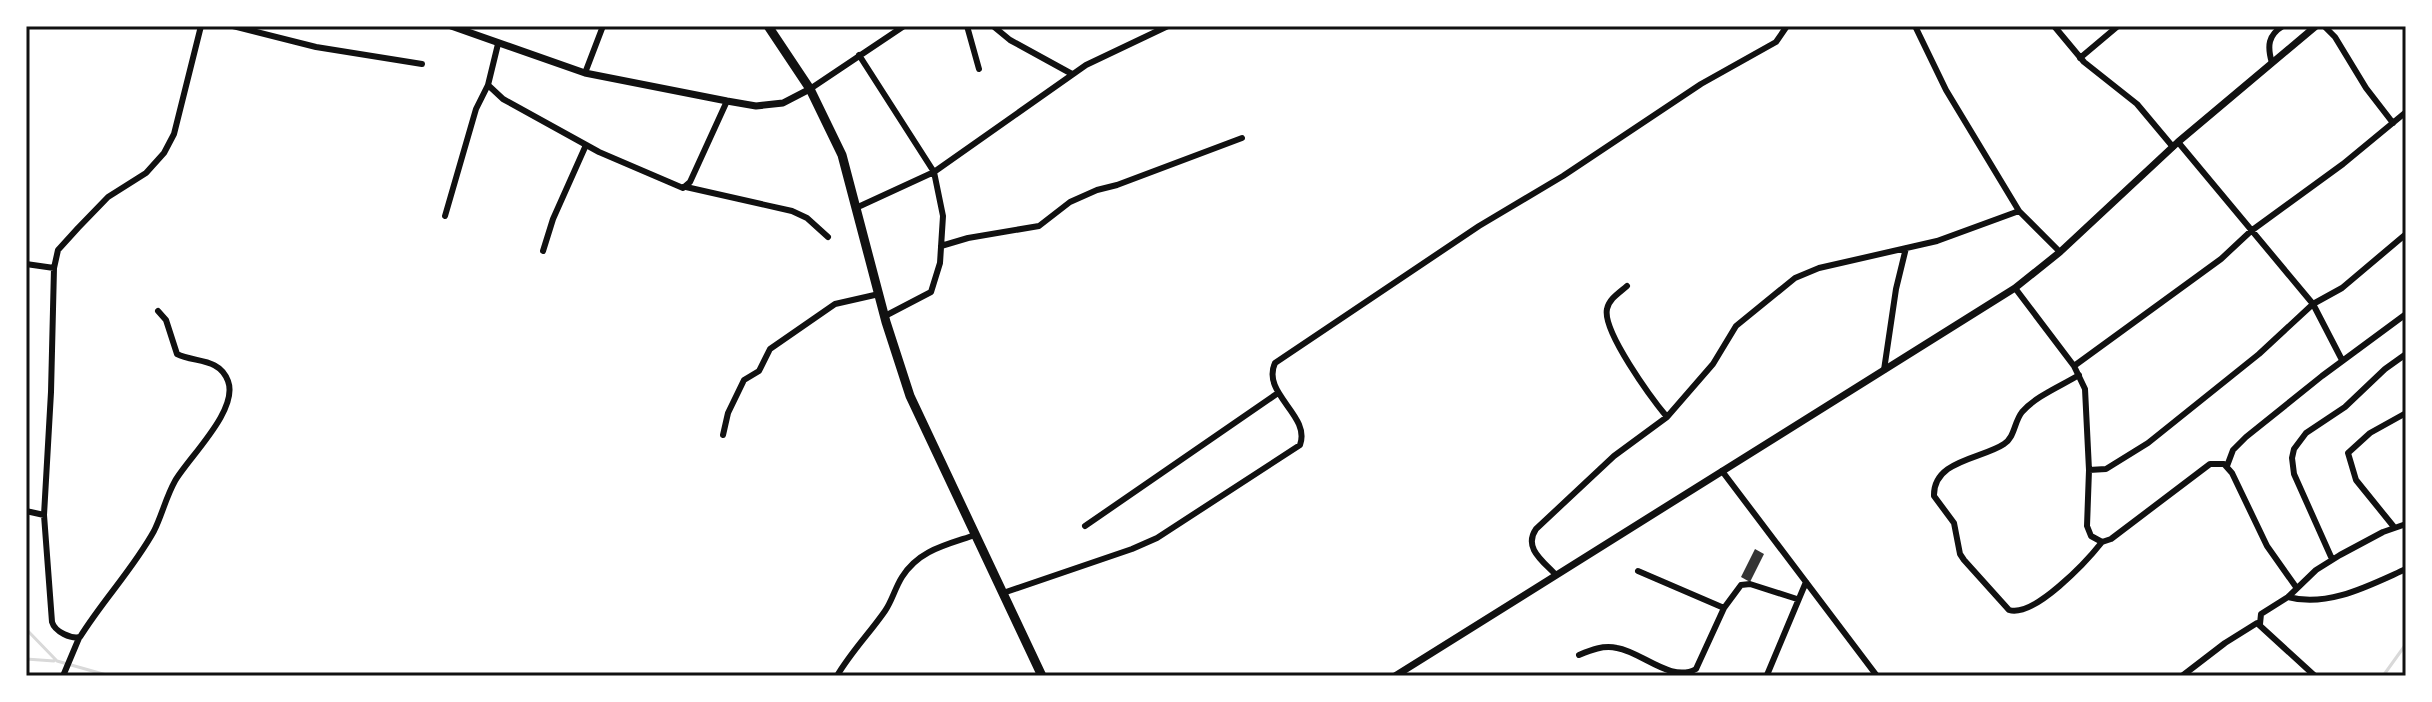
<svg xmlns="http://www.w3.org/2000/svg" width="2432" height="702" viewBox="0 0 2432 702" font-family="Lora,serif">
  <rect width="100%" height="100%" fill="#fff"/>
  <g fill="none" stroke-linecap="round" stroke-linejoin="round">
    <path stroke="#d9d9d9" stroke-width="3" d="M 26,629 L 57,661 L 110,676
      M 26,659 L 54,661
      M 2383,676 L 2406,644"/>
  </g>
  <path fill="#353535" d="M 1755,549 L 1764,554 L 1750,582 L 1741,577 Z"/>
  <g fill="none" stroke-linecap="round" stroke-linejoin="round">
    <path stroke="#111" stroke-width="6" d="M 233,26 L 316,47 L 422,64
      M 967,26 L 979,69
      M 993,26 L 1010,40 L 1072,74
      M 1915,26 L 1946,90 L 2019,211 L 2060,252
      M 2054,26 L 2084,62 L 2137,104 L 2173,147
      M 2324,26 L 2335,37 L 2366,88 L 2393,123
      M 859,55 L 934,172 L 943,216 L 940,263 L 931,292 L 885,316
      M 2080,58 L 2118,26
      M 2272,63 C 2267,46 2268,35 2283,26
      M 585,73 L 603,26
      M 488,85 L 503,99 L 599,152 L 683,188 L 690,182 L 727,101
      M 810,89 L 904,26
      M 2178,142 L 2313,304 L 2342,360
      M 686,187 L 792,211 L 807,218 L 828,237
      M 858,207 L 934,172 L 1086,65 L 1168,26
      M 445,216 L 476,109 L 488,85 L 498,44
      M 941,246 L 968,238 L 1039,226 L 1070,202 L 1097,190 L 1117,185 L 1242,138
      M 543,251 L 553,219 L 586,145
      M 26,264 L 54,268
      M 1627,286 C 1619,293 1609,299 1607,309 C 1602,331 1652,399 1667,417
      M 2015,288 L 2074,366 L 2085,389 L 2089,470 L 2087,526 L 2091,536 L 2102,542 L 2111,539 L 2210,464 L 2224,464 L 2232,473 L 2267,546 L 2296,587
      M 158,311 L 166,320 L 177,354 C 194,363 219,357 228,381 C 239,410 189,457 175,481 C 166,497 162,515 154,531 C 133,569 103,600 80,637 C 71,639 55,632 52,622 L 44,515 L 51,392 L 54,268 L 58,250 L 78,228 L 108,197 L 146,173 L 164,153 L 174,134 L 201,26
      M 2074,366 L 2221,259 L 2251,231 L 2343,164 L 2406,112
      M 1884,370 L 1896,289 L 1906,248
      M 2079,375 C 2061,386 2036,396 2022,412 C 2014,422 2015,437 2004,444 C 1982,459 1933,460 1934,496 L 1954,523 L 1960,554 L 1964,560 L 2009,610 C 2034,618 2087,561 2102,542
      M 723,435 L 728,413 L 744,380 L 759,371 L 770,349 L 835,304 L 879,294
      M 2227,466 L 2233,450 L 2246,437 L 2322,376 L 2406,314
      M 2089,470 L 2106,469 L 2148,443 L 2259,354 L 2313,304 L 2342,288 L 2406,234
      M 1722,471 L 1877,676
      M 26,511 L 44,515
      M 1085,526 L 1278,393
      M 2394,527 L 2356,480 L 2348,453 L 2370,433 L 2406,413
      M 2332,559 L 2294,474 L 2292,458 L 2294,449 L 2306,433 L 2345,407 L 2385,369 L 2406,354
      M 1638,571 L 1724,608
      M 1556,575 C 1543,561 1523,548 1536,529 L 1614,456 L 1667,417 L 1713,364 L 1736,326 L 1795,278 L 1819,268 L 1937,241 L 2019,211
      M 1003,593 L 1132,549 L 1157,538 L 1300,445 C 1311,415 1261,394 1275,363 L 1479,226 L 1563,176 L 1701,84 L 1776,42 L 1787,26
      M 2288,597 C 2328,608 2370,585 2406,569
      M 2260,624 L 2261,614 L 2288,597 L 2316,570 L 2340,555 L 2383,532 L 2406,524
      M 1579,655 C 1591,650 1603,645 1617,648 C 1642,652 1671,683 1696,669 L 1724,608 L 1741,585 L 1750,584 L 1797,599
      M 1767,675 L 1806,582
      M 63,676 L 79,638
      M 837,676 C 851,652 869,634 885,611 C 892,601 895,588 902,577 C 919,550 946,545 975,535
      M 2182,676 L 2225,643 L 2257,623 L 2315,676"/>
    <path stroke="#111" stroke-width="7" d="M 451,26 L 585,73 L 727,101 L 756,106 L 783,103 L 810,89
      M 1395,676 L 2015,288 L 2060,252 L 2178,142 L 2316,26"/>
    <path stroke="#111" stroke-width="9" d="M 768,26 L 810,89 L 842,155 L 886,322 L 910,396 L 1042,676"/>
  </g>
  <rect width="2432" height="702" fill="none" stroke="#ffffff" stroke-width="56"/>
  <rect x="28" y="28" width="2376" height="646" fill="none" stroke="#111" stroke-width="3"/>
</svg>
